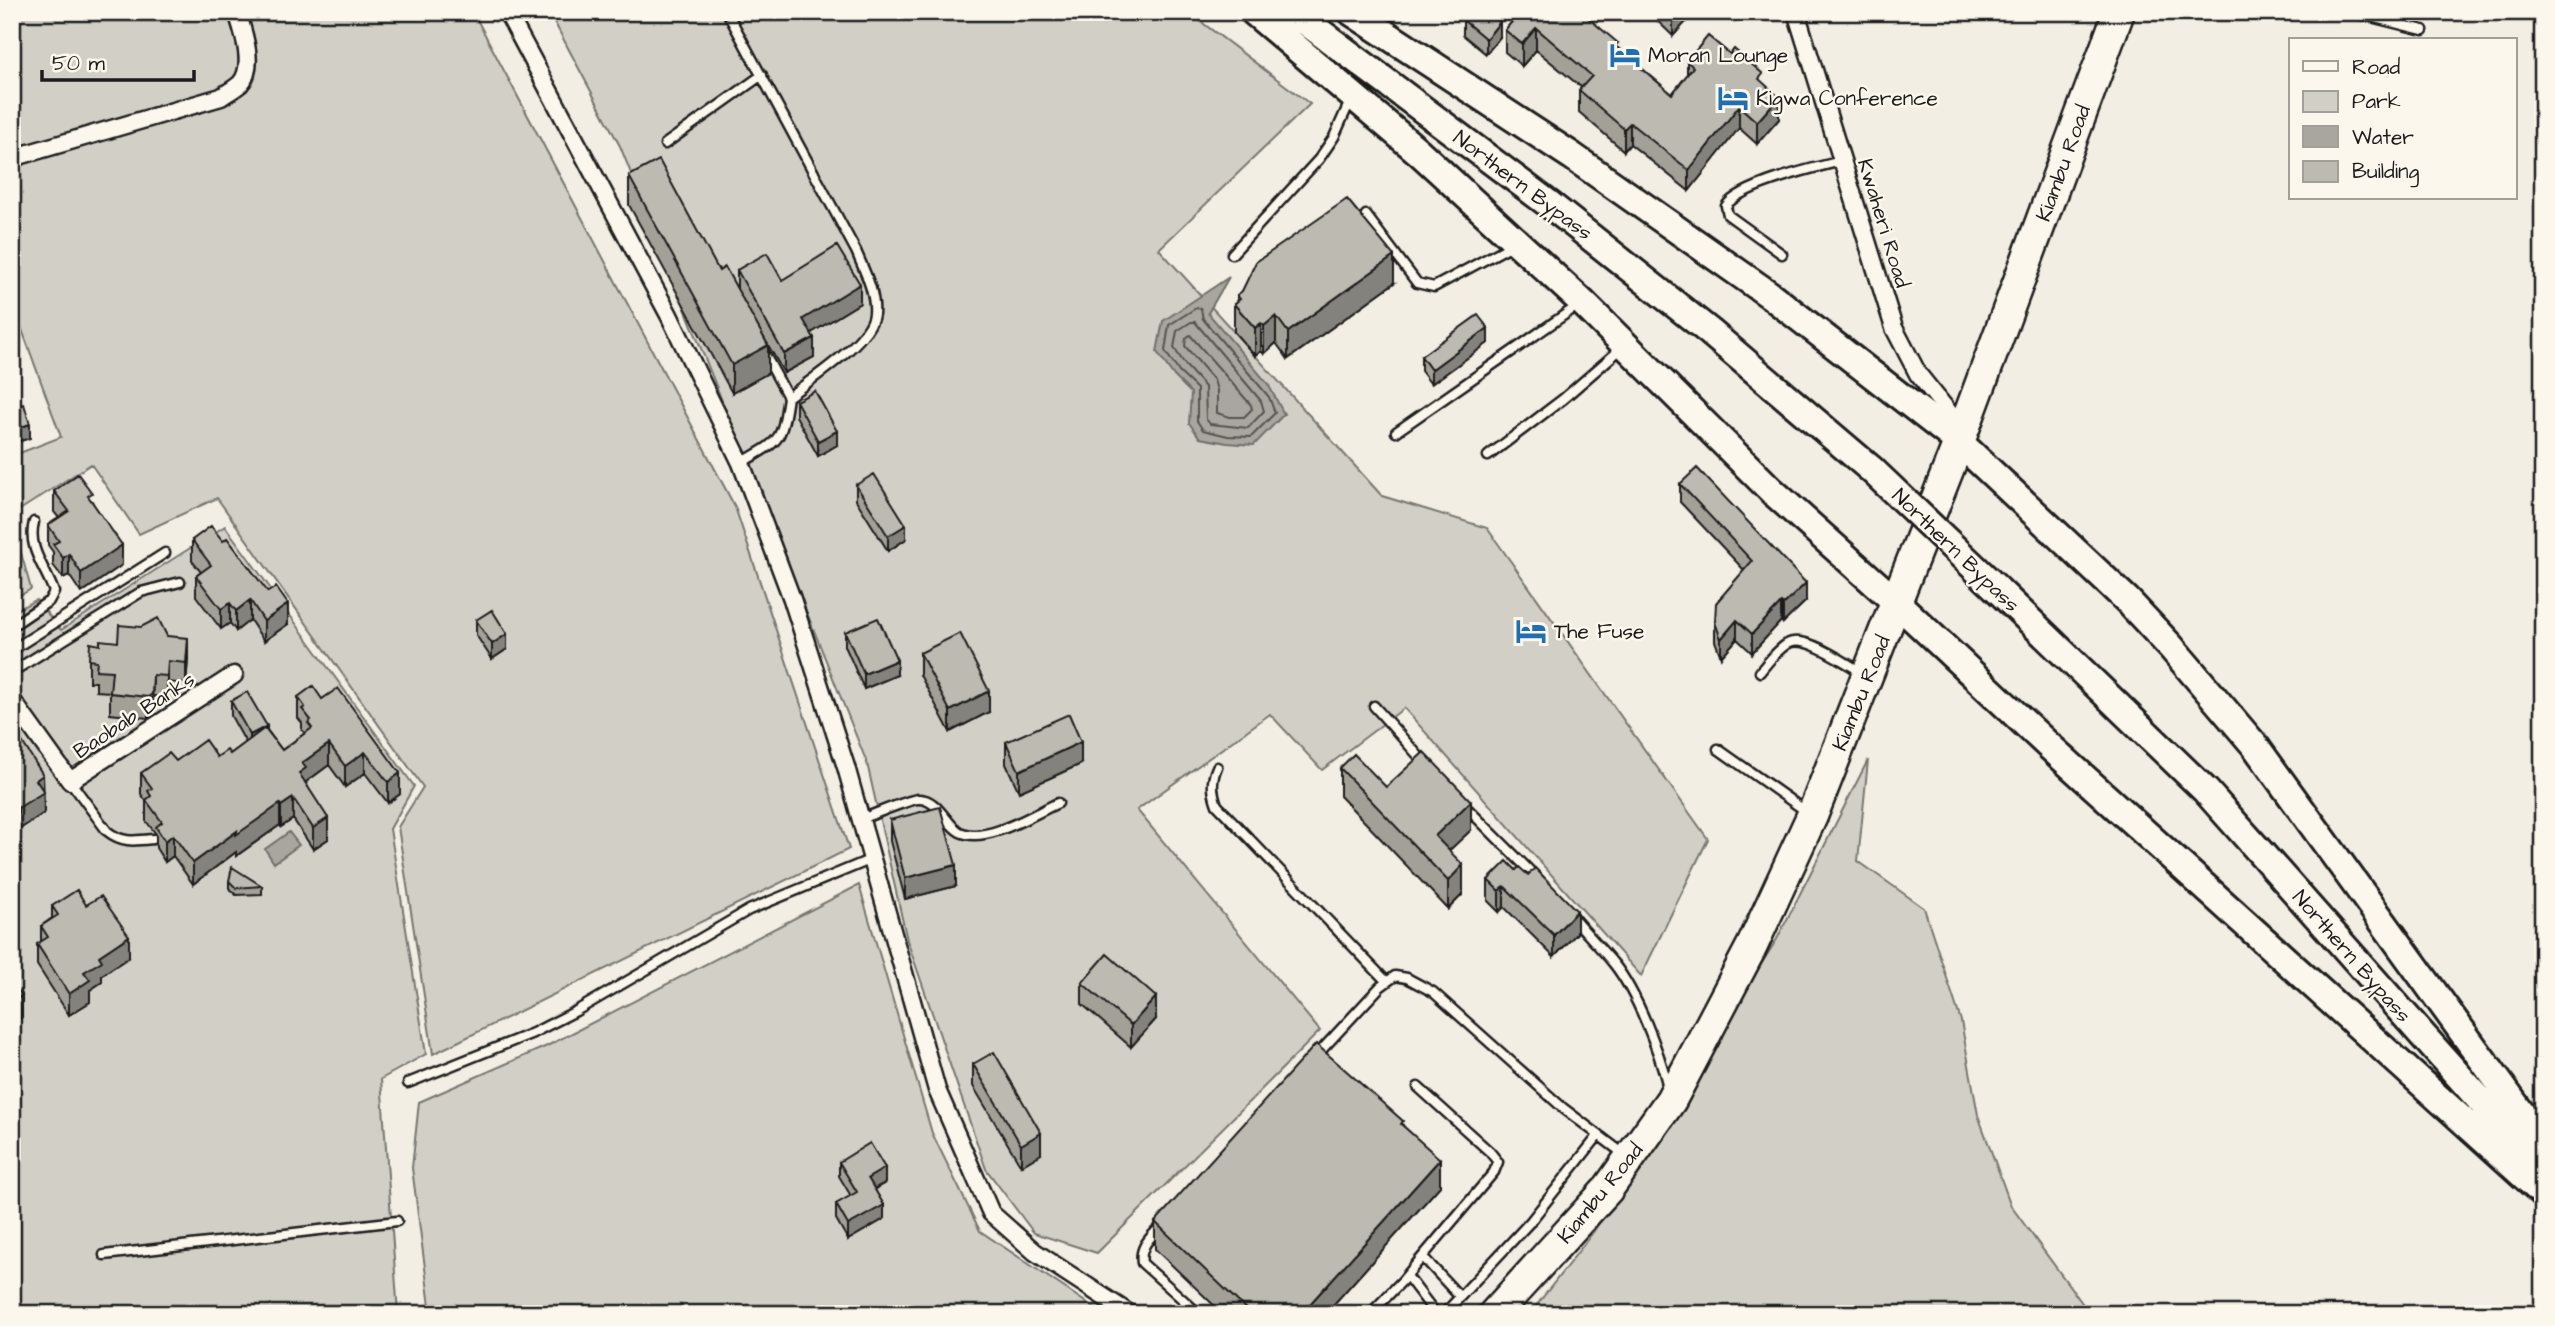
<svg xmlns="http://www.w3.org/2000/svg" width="2555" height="1326" viewBox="0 0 2555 1326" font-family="'Architects Daughter',sans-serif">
  <rect width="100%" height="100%" fill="#f2eee4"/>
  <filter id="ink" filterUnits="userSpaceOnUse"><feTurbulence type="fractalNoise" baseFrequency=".0143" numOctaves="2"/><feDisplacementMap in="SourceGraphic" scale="14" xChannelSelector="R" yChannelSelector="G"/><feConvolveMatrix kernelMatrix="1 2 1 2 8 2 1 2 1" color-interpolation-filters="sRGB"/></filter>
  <g filter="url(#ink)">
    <path fill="#d2cfc6" stroke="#777671" stroke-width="2" d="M 12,12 L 473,12 L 735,507 L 849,849 L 433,1054 L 398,827 L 423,787 L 217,498 L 139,534 L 91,464 L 12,515 L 12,456 L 61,437 L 12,302 Z
      M 549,12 L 1188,12 L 1310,104 L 1159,249 L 1382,496 L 1487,528 L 1708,839 L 1641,976 L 1404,708 L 1322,770 L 1270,714 L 1137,810 L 1320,1031 L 1097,1253 L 1034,1233 L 986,1169 L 907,940 L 867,763 L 620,146 Z
      M 12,520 L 31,589 L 12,600 Z
      M 225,526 L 414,786 L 390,829 L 426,1054 L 381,1079 L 398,1314 L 12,1314 L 12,612 L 36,600 L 61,630 Z
      M 1868,760 L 1858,861 L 1924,908 L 1961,1021 L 1978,1115 L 2011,1206 L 2090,1314 L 1530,1314 L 1594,1231 L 1777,939 Z
      M 859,885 L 932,1133 L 980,1231 L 1103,1314 L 431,1314 L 412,1168 L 419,1102 L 547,1046 Z"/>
    <path fill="#a9a6a0" stroke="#716f6b" stroke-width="2" d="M 1229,277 L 1208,313 L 1268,384 L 1284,414 L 1254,445 L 1227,443 L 1200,438 L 1189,423 L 1191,393 L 1174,376 L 1157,352 L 1163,321 Z
      M 289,832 L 299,845 L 274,863 L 265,849 Z"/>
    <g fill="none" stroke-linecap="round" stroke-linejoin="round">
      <path stroke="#545351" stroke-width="2" d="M 1196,308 L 1201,309 L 1203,319 L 1269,397 L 1275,413 L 1251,437 L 1228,436 L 1203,430 L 1197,421 L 1197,389 L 1179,372 L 1165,351 L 1169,325 Z
        M 1191,322 L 1195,322 L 1261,401 L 1264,411 L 1248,428 L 1210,424 L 1206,419 L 1205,387 L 1186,366 L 1174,348 L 1177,331 Z
        M 1190,335 L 1251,405 L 1252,409 L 1244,417 L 1230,417 L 1217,413 L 1217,390 L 1214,380 L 1185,346 L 1186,338 Z"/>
      <g stroke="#1c1c1c" stroke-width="13">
        <path id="lane" d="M 727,12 L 856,251 C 864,270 876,293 874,314 C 871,341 810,380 788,397 C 781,444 780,440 741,463
          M 2351,12 L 2423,30
          M 665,144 L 762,75
          M 1366,215 L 1417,283 L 1434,287 L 1514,244
          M 1232,254 L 1319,159 L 1334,137 L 1351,99
          M 1782,254 L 1728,215 L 1726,206 C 1740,185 1817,167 1842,161
          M 763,351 L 788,397
          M 1396,432 L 1580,304
          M 1488,456 L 1563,399 L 1623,347
          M 12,626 L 49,601 L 54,592 C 46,568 27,549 34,522
          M 12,650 L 165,553
          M 12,672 L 141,592 L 180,582
          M 1760,672 C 1768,662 1776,651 1787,644 C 1805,633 1844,663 1862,672
          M 1374,706 L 1424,762
          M 1718,749 L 1807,812
          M 1217,767 C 1211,781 1212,791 1217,805 L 1387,982
          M 70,781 L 107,831 C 122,843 134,841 153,839
          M 1464,805 L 1539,880
          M 861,819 C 873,815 907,800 918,799 C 938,798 946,825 960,832 C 986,845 1035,813 1058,803
          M 1571,915 C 1585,932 1600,947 1614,964 C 1637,993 1659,1051 1668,1087
          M 1315,1057 L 1380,987 L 1395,976 L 1407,978 L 1433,992 L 1563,1108 L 1625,1155
          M 408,1083 L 533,1033 L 576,1011 L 749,910 L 872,859
          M 1160,1227 C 1150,1238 1139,1247 1142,1263 L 1199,1314
          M 104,1255 L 397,1221
          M 1423,1257 L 1460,1297
          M 1407,1276 L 1436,1314
          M 1370,1314 L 1402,1281 L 1494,1172 L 1498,1162 L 1490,1152 L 1418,1087
          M 1444,1314 L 1530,1222 L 1598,1136"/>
      </g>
      <g stroke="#1c1c1c" stroke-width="21">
        <path id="street" d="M 507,12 L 669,315 L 741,463 L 792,599 L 846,767 L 937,1090 L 991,1213 L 1035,1252 L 1130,1314
          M 1796,12 L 1894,328 L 1918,374 L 1963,430
          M 12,158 L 221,97 C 227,93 234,89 240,84 C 256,67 243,31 237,12
          M 12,700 L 70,781 L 234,675"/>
      </g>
      <g stroke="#1c1c1c" stroke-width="32">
        <path id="primary" d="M 1254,12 L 1419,152 L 1583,303 L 1772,491 L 1896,602 L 2048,745 L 2543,1193
          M 1293,12 L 1549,204 L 1710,332 L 1872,470
          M 1352,12 L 1572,156 L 1770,295 L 1959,442 L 2127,600 L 2171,647 L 2256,747 L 2543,1143
          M 1996,588 L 2206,791 L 2543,1171"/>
      </g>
      <g stroke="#1c1c1c" stroke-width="35">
        <path id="highway" d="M 1494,1314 L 1607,1190 L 1671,1100 L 1752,946 L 1812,816 L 1896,602 L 1959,442 L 2119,12"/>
      </g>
      <use href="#lane" stroke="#fbf7ec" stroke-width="8"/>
      <use href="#street" stroke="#fbf7ec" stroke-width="16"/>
      <use href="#primary" stroke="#fbf7ec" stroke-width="26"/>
      <use href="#highway" stroke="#fbf7ec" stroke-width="30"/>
      <g stroke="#1c1c1c" stroke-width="32" stroke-linecap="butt">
        <path id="primary-bridge" d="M 1872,470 L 1996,588"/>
      </g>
      <use href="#primary-bridge" stroke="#fbf7ec" stroke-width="26"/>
    </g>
    <path fill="#a3a098" stroke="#1c1c1c" stroke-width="2" d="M 1520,12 L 1618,48 L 1672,94 L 1687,75 L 1687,61 L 1763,83 L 1779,119 L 1757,144 L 1739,128 L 1689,191 L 1630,144 L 1624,151 L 1579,112 L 1579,90 L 1582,88 L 1536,50 L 1522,66 L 1505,52 L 1505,30 Z
      M 1648,12 L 1695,12 L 1673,36 Z
      M 1463,20 L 1500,37 L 1486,54 L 1463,35 Z
      M 629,176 L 737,288 L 737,270 L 782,280 L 860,303 L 811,333 L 814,357 L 784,373 L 756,324 L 768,373 L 732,393 L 629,205 Z
      M 1394,283 L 1288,359 L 1276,343 L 1264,354 L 1261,351 L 1255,356 L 1234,332 L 1234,304 L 1237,302 L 1237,295 Z
      M 1488,343 L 1431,384 L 1421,371 L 1421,356 Z
      M 796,401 L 837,445 L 818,456 L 796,416 Z
      M 1680,484 L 1806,601 L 1783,623 L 1781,621 L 1752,653 L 1737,639 L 1721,657 L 1715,641 L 1715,622 L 1744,570 L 1680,502 Z
      M 856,485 L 906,539 L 888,551 L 856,500 Z
      M 54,491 L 92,501 L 122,565 L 81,593 L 69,575 L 63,578 L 53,565 L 53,552 L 48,545 L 48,525 L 59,518 L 54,512 Z
      M 192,540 L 223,541 L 288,624 L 264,641 L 250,620 L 236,631 L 230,623 L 221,629 L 196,596 L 196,576 L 201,572 L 192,561 Z
      M 476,620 L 507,649 L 492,659 L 476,635 Z
      M 845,632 L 897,675 L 864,689 L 845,646 Z
      M 167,636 L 188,659 L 186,684 L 168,682 L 167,697 L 153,696 L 152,716 L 148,718 L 110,714 L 110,692 L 96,691 L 96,682 L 89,682 L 89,660 L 100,645 Z
      M 920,653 L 989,712 L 950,732 L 920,675 Z
      M 298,697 L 322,699 L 400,794 L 388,803 L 365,773 L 345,787 L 329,765 L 306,782 L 328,839 L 313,849 L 293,819 L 281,827 L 280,825 L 236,856 L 236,852 L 193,884 L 173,856 L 165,862 L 156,848 L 156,834 L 146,821 L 146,801 L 141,794 L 141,773 L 176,761 L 217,757 L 230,754 L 246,743 L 231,716 L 231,701 L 267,730 L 282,750 L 305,733 L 302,730 L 302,723 L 298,718 Z
      M 1006,742 L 1081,764 L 1019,792 L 1006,764 Z
      M 12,745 L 43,775 L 44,813 L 18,830 L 12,821 Z
      M 1340,768 L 1386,787 L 1471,830 L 1449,850 L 1463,894 L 1448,909 L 1340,796 Z
      M 890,820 L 956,886 L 905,899 L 890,841 Z
      M 1516,870 L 1528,875 L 1577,933 L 1554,957 L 1504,907 L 1499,912 L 1488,901 L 1488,880 Z
      M 229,881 L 262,886 L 262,894 L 236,895 L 229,888 Z
      M 86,905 L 129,957 L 102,975 L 102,982 L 90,990 L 90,1002 L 69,1015 L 37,965 L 37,944 L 41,942 L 41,926 L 52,918 L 52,906 Z
      M 1082,983 L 1156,1019 L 1131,1047 L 1082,1004 Z
      M 973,1064 L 1041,1154 L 1021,1166 L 973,1086 Z
      M 1403,1125 L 1440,1186 L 1325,1314 L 1223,1314 L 1155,1249 L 1155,1222 Z
      M 839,1162 L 885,1183 L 875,1189 L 884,1219 L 848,1240 L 836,1219 L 836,1204 L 851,1196 L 839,1176 Z"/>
    <path fill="#84827c" stroke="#1c1c1c" stroke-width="2" d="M 1676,12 L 1695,12 L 1673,36 L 1673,16 Z
      M 1500,22 L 1500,37 L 1486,54 L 1486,39 Z
      M 1536,28 L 1536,50 L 1522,66 L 1522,44 Z
      M 1779,97 L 1779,119 L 1757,144 L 1757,122 Z
      M 1739,106 L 1739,128 L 1689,191 L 1689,170 Z
      M 1630,123 L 1630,144 L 1624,151 L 1624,129 Z
      M 1394,256 L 1394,283 L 1288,359 L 1288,332 Z
      M 860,284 L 860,303 L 803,338 L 803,319 Z
      M 1276,316 L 1276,343 L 1264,354 L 1264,326 Z
      M 1261,323 L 1261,351 L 1255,356 L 1255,328 Z
      M 1488,328 L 1488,343 L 1431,384 L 1431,370 Z
      M 814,338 L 814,357 L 784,373 L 784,354 Z
      M 768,345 L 768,373 L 732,393 L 732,365 Z
      M 30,424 L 30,438 L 12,444 L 12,430 Z
      M 837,431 L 837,445 L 818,456 L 818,441 Z
      M 906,525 L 906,539 L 888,551 L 888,536 Z
      M 122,545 L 122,565 L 81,593 L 81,573 Z
      M 69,554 L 69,575 L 63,578 L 63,558 Z
      M 1806,583 L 1806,601 L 1783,623 L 1783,605 Z
      M 250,600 L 250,620 L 236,631 L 236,611 Z
      M 230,603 L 230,623 L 221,629 L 221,609 Z
      M 1781,603 L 1781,621 L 1752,653 L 1752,634 Z
      M 288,604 L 288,624 L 264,641 L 264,621 Z
      M 1737,620 L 1737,639 L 1721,657 L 1721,639 Z
      M 507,634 L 507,649 L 492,659 L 492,644 Z
      M 188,638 L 188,659 L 186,684 L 186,663 Z
      M 897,660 L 897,675 L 864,689 L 864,674 Z
      M 168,661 L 168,682 L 167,697 L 167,676 Z
      M 153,675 L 152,716 L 148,718 L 148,697 Z
      M 989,691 L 989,712 L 950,732 L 950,711 Z
      M 267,726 L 267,740 L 250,750 L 250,735 Z
      M 1081,742 L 1081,764 L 1019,792 L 1019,771 Z
      M 329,744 L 329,765 L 306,782 L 306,789 L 299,773 L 302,763 Z
      M 365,752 L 365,773 L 345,787 L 345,766 Z
      M 400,773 L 400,794 L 388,803 L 388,782 Z
      M 43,775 L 44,813 L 18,830 L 18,808 L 36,780 Z
      M 293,798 L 293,819 L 281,827 L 281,806 Z
      M 1471,801 L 1471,830 L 1435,864 L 1435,836 Z
      M 280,804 L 280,825 L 236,856 L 236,852 L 193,884 L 193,863 L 237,831 Z
      M 328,818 L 328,839 L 313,849 L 313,828 Z
      M 173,835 L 173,856 L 165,862 L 165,841 Z
      M 956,865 L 956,886 L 905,899 L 905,878 Z
      M 1463,865 L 1463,894 L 1448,909 L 1448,881 Z
      M 1504,886 L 1504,907 L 1499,912 L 1499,891 Z
      M 1577,911 L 1577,933 L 1554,957 L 1554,935 Z
      M 129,936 L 129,957 L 102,975 L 102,982 L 90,990 L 90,1002 L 69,1015 L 69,994 L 84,972 L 99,956 Z
      M 22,995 L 22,1017 L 12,1024 L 12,1003 Z
      M 1156,997 L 1156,1019 L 1131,1047 L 1131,1025 Z
      M 1041,1133 L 1041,1154 L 1021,1166 L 1021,1145 Z
      M 1440,1159 L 1440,1186 L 1325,1314 L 1301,1314 Z
      M 885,1168 L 885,1183 L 868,1192 L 868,1178 Z
      M 884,1205 L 884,1219 L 848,1240 L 848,1225 Z"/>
    <path fill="#bdbab1" stroke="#1c1c1c" stroke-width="2" d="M 1469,12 L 1487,12 L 1500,22 L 1486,39 L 1463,20 Z
      M 1520,12 L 1581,12 L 1618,43 L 1615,46 L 1672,94 L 1693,67 L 1687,61 L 1708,36 L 1730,54 L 1734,49 L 1763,74 L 1759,79 L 1779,97 L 1757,122 L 1739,106 L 1689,170 L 1630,123 L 1624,129 L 1579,90 L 1592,76 L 1536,28 L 1522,44 L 1505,30 Z
      M 659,160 L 719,271 L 725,267 L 768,345 L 732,365 L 629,176 Z
      M 1347,199 L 1394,256 L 1288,332 L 1276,316 L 1264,326 L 1261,323 L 1255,328 L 1234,304 L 1240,299 L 1237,295 L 1242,291 L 1256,262 Z
      M 837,246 L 860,284 L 803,319 L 814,338 L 784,354 L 737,270 L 767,253 L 782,280 Z
      M 1478,315 L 1488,328 L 1431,370 L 1421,356 Z
      M 815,391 L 837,431 L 818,441 L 796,401 Z
      M 24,404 L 30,424 L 12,430 L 12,407 Z
      M 1697,468 L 1806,583 L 1783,605 L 1781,603 L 1752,634 L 1737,620 L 1721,639 L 1715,622 L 1716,603 L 1752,561 L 1680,484 Z
      M 78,474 L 92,493 L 88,496 L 122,545 L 81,573 L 69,554 L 63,558 L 53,544 L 59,541 L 48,525 L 69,511 L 54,491 Z
      M 874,474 L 906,525 L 888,536 L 856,485 Z
      M 211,526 L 223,541 L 227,538 L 268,592 L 276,587 L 288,604 L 264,621 L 250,600 L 236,611 L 230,603 L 221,609 L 196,576 L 211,565 L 192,540 Z
      M 492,610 L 507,634 L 492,644 L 476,620 Z
      M 158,618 L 167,636 L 188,638 L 186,663 L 168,661 L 167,676 L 153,675 L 152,694 L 148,697 L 110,693 L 112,671 L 96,670 L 97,661 L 89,660 L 90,643 L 100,645 L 100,640 L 118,642 L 119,625 L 141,627 Z
      M 878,618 L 897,660 L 864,674 L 845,632 Z
      M 960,633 L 989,691 L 950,711 L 920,653 Z
      M 313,686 L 322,699 L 338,688 L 400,773 L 388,782 L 365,752 L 345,766 L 329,744 L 302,763 L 306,768 L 299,773 L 328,818 L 313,828 L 293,798 L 281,806 L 280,804 L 236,835 L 237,831 L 193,863 L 173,835 L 165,841 L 156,827 L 162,822 L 146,800 L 151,796 L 148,791 L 152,788 L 141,773 L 169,753 L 176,761 L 205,740 L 217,757 L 227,750 L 230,754 L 265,728 L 282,750 L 312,728 L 308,723 L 311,720 L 302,709 L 305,707 L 298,697 Z
      M 247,692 L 267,726 L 250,735 L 231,701 Z
      M 1069,714 L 1081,742 L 1019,771 L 1006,742 Z
      M 21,740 L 43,775 L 36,780 L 44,792 L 18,808 L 12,799 L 12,745 Z
      M 1424,752 L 1471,801 L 1435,836 L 1463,865 L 1448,881 L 1340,768 L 1354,754 L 1386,787 Z
      M 940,807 L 956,865 L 905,878 L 890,820 Z
      M 1507,861 L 1516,870 L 1519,867 L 1528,875 L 1535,868 L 1577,911 L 1554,935 L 1504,886 L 1499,891 L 1488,880 Z
      M 232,867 L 262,886 L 236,888 L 229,881 Z
      M 77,890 L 86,905 L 101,896 L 129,936 L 99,956 L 102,961 L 84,972 L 90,980 L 69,994 L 37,944 L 48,937 L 41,926 L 58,915 L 52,906 Z
      M 1107,954 L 1156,997 L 1131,1025 L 1082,983 Z
      M 12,983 L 22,995 L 12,1003 Z
      M 1316,1044 L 1403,1121 L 1401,1124 L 1440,1159 L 1301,1314 L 1251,1314 L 1155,1222 Z
      M 994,1052 L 1041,1133 L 1021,1145 L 973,1064 Z
      M 870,1143 L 885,1168 L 868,1178 L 884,1205 L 848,1225 L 836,1204 L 857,1192 L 839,1162 Z"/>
  </g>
  <defs>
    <g id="hotel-bare" transform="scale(2.415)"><path d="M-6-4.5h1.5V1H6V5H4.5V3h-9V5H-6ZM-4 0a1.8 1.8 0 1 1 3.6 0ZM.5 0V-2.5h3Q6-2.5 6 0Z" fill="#1f6fb2" stroke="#fbf7ec" stroke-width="2.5" paint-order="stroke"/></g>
  </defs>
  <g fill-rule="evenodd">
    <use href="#hotel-bare" x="1625" y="55"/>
    <use href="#hotel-bare" x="1733" y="98"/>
    <use href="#hotel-bare" x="1531" y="631"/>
  </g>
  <g text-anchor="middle" stroke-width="5" stroke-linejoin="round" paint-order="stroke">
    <g font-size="21" fill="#1c1c1c" stroke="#fbf7ec" text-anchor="start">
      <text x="1648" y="62">Moran Lounge</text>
      <text x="1756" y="105">Kigwa Conference</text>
      <text x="1554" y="638">The Fuse</text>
    </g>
    <g font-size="21" fill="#1c1c1c" stroke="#fbf7ec">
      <text transform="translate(2063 163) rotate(-70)" y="7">Kiambu Road</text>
      <text transform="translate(1523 185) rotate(37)" y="7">Northern Bypass</text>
      <text transform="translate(1884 223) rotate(73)" y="7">Kwaheri Road</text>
      <text transform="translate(1956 550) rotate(44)" y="7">Northern Bypass</text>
      <text transform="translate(1861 693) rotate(-68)" y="7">Kiambu Road</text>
      <text transform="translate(134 715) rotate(-33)" y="7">Baobab Banks</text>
      <text transform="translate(2352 956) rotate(49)" y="7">Northern Bypass</text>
      <text transform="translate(1600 1193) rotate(-51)" y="7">Kiambu Road</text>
    </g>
  </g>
  <rect width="2555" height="1326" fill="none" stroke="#fbf7ec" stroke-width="42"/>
  <rect x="21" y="21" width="2513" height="1284" fill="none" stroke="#1c1c1c" stroke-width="2.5" filter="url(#ink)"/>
  <rect x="2289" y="38" width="228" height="161" fill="#fbf7ec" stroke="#a29f99" stroke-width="2"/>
  <rect x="2303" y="61" width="35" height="10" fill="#fbf7ec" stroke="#a29f99" stroke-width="2"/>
  <text x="2352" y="74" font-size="21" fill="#1c1c1c">Road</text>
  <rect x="2303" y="91" width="35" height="21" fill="#d2cfc6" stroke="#a29f99" stroke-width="2"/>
  <text x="2352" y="108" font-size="21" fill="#1c1c1c">Park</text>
  <rect x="2303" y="126" width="35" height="21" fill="#a9a6a0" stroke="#a29f99" stroke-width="2"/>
  <text x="2352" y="144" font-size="21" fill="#1c1c1c">Water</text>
  <rect x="2303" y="161" width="35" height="21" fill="#bdbab1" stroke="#a29f99" stroke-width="2"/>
  <text x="2352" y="178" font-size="21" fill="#1c1c1c">Building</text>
  <path d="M42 70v10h152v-10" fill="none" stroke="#1c1c1c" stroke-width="3.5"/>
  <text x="52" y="70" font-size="21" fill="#1c1c1c" stroke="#fbf7ec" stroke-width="5" paint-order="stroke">50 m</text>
</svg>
